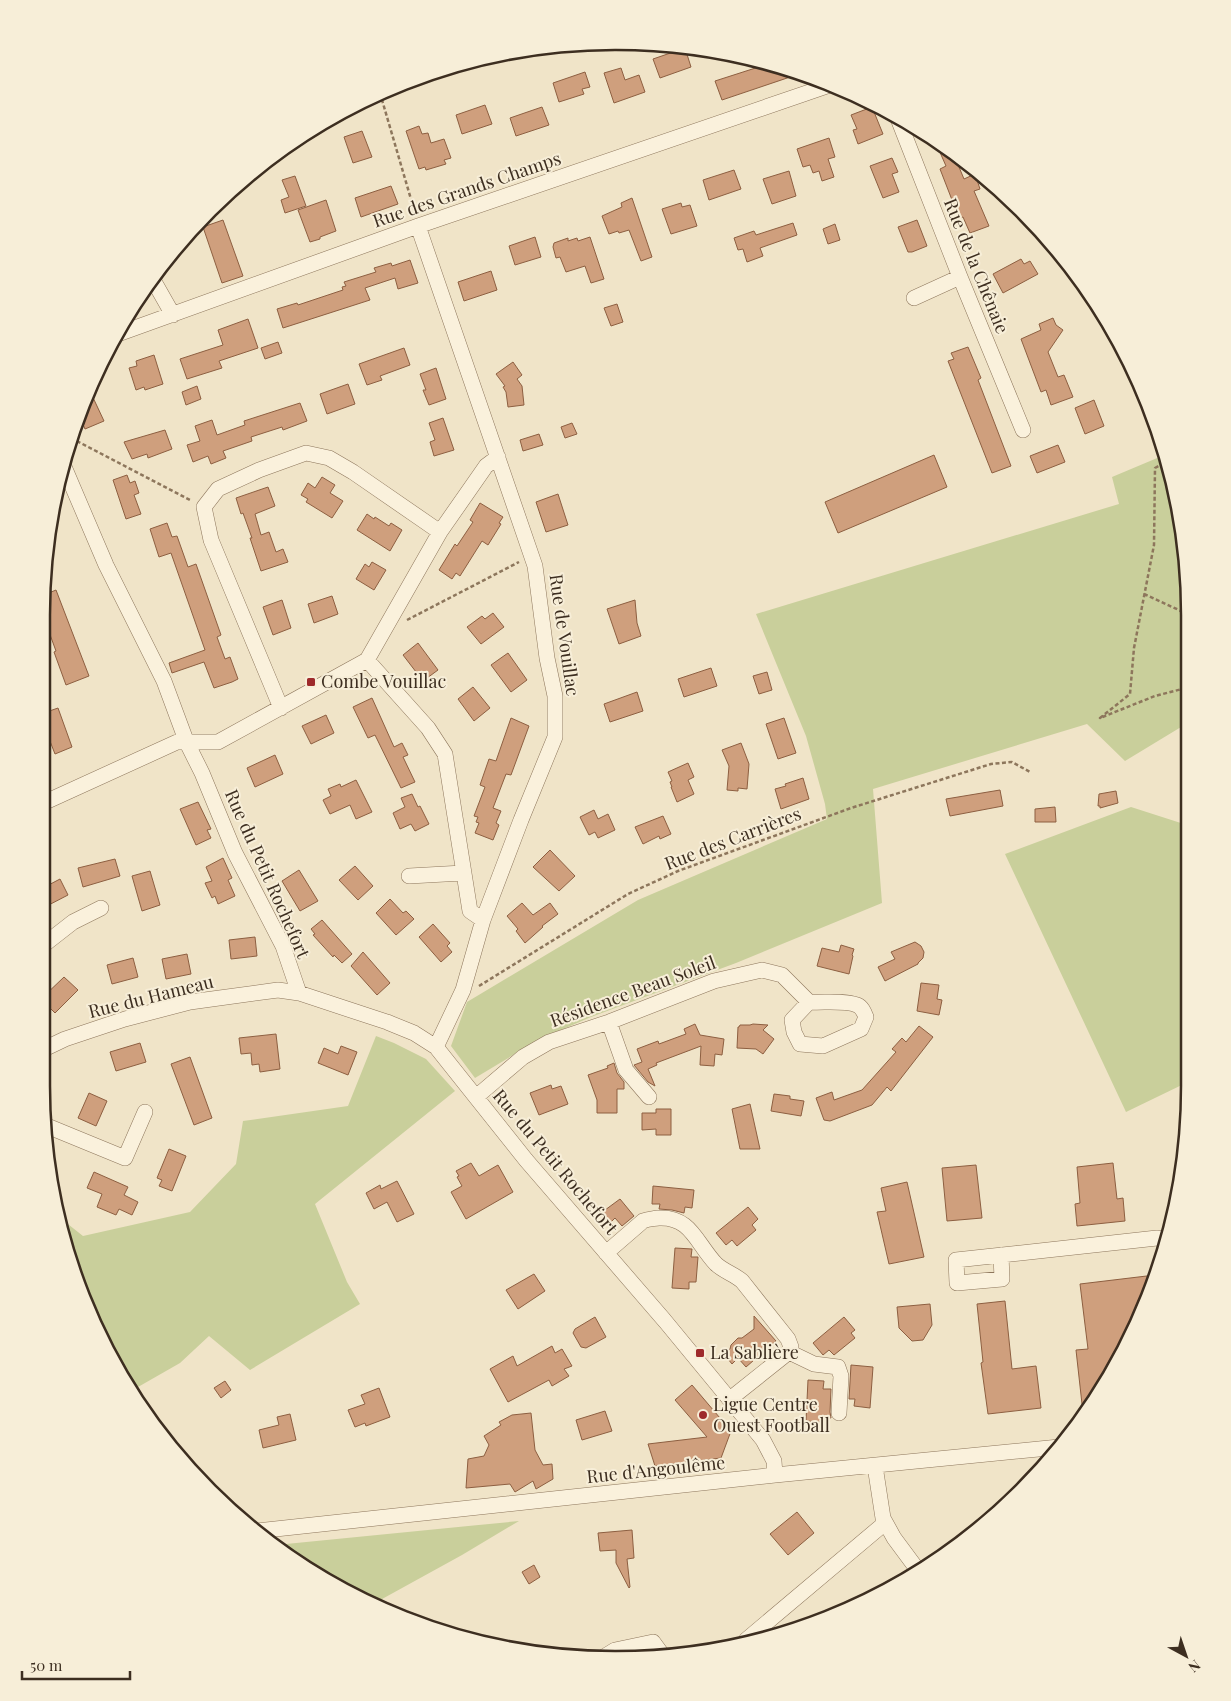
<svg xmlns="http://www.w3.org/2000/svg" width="1231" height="1701" viewBox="0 0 1231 1701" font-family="'Playfair Display',serif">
  <rect width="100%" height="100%" fill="#f0e4c8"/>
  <path fill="#c9cf9b" d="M 1162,456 L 1185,540 L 1186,724 L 1125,761 L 1087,724 L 873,789 L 882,903 L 736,963 L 591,1017 L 538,1040 L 475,1078 L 451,1046 L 467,1002 L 638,900 L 827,819 L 825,804 L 806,736 L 756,614 L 1119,504 L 1112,477 Z
    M 1131,807 L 1187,825 L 1188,1082 L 1126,1112 L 1005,854 Z
    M 376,1036 L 394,1043 L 426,1059 L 455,1091 L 315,1204 L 347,1282 L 360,1304 L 250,1370 L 209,1336 L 180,1363 L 131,1391 C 102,1337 67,1279 59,1217 L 83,1236 L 190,1212 L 236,1164 L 243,1121 L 348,1106 Z
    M 519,1521 L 462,1555 L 373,1604 L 362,1601 L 290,1553 L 286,1544 Z"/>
  <path fill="#cf9f7d" stroke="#8d5f41" d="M 685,48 L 691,67 L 660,78 L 653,59 Z
    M 768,64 L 802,73 L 722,100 L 715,81 Z
    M 621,68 L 625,80 L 639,75 L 645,92 L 614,103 L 604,73 Z
    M 585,72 L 590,87 L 582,89 L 584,94 L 559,102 L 553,83 Z
    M 485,105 L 492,124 L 462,134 L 456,115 Z
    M 542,107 L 549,125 L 516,136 L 510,118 Z
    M 872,107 L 883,134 L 858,144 L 853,130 L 857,129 L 851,115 Z
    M 419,126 L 422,134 L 428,133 L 431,143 L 444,139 L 451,158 L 444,160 L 446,164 L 426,170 L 425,167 L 419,169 L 406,131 Z
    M 362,131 L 372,157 L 353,163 L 344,137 Z
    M 829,138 L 835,157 L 828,159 L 834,177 L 822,181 L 819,171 L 813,173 L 810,165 L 803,167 L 797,149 Z
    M 935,141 L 954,155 L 964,179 L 975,174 L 980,189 L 974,191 L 989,226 L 970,233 L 963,217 L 959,218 L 940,169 L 946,166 Z
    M 892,158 L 898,172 L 892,174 L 899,192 L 883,198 L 870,166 Z
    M 734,170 L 741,189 L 709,200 L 703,180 Z
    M 789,171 L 796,196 L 772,204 L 763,179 Z
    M 295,176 L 306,206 L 285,213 L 281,200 L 289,197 L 282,180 Z
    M 391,186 L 398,204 L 361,217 L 355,198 Z
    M 632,198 L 652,257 L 641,261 L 629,230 L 619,233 L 618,231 L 609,234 L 602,216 L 622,207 L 621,203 Z
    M 326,200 L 336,231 L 320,237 L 320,239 L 310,242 L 298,210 Z
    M 681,203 L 682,207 L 690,205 L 697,226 L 671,234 L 662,209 Z
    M 223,220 L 243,276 L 222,283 L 203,227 Z
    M 917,220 L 927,246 L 912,252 L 908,252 L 898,227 Z
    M 793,223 L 797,235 L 760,248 L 763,256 L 747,262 L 743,249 L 738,250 L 734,238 L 754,231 L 756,235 Z
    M 835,224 L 840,240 L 828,244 L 823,229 Z
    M 535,237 L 541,257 L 515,265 L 509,246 Z
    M 590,237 L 604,279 L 591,283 L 585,266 L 566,272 L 560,257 L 556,258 L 553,247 L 554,243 L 568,238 L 568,241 L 577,238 L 578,241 Z
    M 1021,259 L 1024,264 L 1030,261 L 1038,274 L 1003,293 L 993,274 Z
    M 410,260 L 418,283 L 398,289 L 395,278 L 365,288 L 370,300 L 283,328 L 277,309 L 297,303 L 298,305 L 343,290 L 342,287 L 346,286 L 344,282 L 376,272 L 374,268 L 391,263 L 392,266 Z
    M 491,271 L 497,290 L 464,301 L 458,282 Z
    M 617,304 L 623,322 L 611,326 L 604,308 Z
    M 1053,318 L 1056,325 L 1063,330 L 1048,352 L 1058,377 L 1064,375 L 1073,397 L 1051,405 L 1046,390 L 1041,392 L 1021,339 L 1041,330 L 1039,324 Z
    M 248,319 L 258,348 L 219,361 L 222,368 L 187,379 L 180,359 L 223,345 L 218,330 Z
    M 278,342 L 282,353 L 265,359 L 261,348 Z
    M 968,347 L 981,378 L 978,380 L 1011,466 L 992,473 L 948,361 L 954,359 L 951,353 Z
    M 404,348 L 410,365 L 380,376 L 382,380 L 367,385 L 359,364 Z
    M 154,355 L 163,384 L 145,390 L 144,387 L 136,390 L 129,368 L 137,366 L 136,361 Z
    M 513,362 L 522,375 L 517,379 L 522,386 L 524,405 L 508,407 L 506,392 L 503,387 L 505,386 L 496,374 Z
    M 436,368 L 446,399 L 429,405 L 423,390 L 426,390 L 420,374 Z
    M 348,384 L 355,404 L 327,414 L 320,394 Z
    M 197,386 L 201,399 L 186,405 L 182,392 Z
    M 89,389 L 104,421 L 85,429 L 79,415 Z
    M 1094,400 L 1104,426 L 1085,434 L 1075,408 Z
    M 300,403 L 307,421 L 283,430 L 282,427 L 251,437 L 252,441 L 223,451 L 226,458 L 211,464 L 208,456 L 193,462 L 187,445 L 200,441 L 195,426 L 212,420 L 217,435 L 245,425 L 244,421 Z
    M 443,418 L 454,450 L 434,456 L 430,442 L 435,440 L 429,423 Z
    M 572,423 L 577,434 L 565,438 L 561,427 Z
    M 165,430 L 172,449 L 148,458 L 147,454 L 132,459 L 124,442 Z
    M 539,434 L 543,445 L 523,451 L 520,440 Z
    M 1058,445 L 1065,462 L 1037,473 L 1030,456 Z
    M 934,455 L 947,487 L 838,533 L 825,502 Z
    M 127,475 L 130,483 L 135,481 L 139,493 L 134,495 L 141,514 L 126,519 L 113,480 Z
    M 322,477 L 335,485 L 330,493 L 343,501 L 332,518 L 306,502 L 308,499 L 301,495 L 308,483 L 315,488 Z
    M 268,487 L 275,506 L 255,514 L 261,535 L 269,532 L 276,552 L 283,549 L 288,562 L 261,571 L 250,538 L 252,538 L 243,513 L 241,514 L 236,498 Z
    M 558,494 L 568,525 L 546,532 L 536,502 Z
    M 480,503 L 503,517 L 499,523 L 501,524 L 488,545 L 482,541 L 460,576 L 456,573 L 452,579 L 439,570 L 455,544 L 457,546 L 473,522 L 470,520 Z
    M 367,514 L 374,519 L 375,517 L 389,526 L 391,523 L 402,530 L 390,551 L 357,530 Z
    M 167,523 L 172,537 L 177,536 L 188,567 L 196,564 L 221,635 L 217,637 L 225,659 L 230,657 L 238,679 L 232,682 L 214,688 L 204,662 L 172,673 L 169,663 L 205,650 L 171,553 L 159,557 L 150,529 Z
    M 372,562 L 386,570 L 374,590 L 356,579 L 365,564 L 369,567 Z
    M 56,590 L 89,676 L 66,685 L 54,652 L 56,651 L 42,613 L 44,595 Z
    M 332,596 L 338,614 L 314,623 L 308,604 Z
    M 282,600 L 291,628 L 273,635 L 263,607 Z
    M 635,600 L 637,623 L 641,636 L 619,644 L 607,609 Z
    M 493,613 L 504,627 L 481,644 L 467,627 L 482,616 L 485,619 Z
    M 418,643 L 438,670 L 423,681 L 403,655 Z
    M 508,653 L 527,680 L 511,692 L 491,665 Z
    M 711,668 L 717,686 L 684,697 L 678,679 Z
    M 767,672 L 772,690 L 759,694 L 753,676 Z
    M 473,687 L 490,708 L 474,721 L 458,699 Z
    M 637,692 L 643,711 L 610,722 L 604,704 Z
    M 372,698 L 394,747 L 402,743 L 408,755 L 403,757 L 415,782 L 401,788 L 375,735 L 368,738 L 353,707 Z
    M 58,708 L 72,747 L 55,754 L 41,718 L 41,714 Z
    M 326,715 L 334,733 L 311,744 L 302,726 Z
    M 511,718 L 529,726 L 511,775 L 506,774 L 493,808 L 501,811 L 496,823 L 499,825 L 493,840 L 475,833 L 479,823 L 476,822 L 478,817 L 474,816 L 485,787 L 480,785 L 489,759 L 496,761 Z
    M 784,718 L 796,753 L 778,759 L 766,724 Z
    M 741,743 L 749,764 L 747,789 L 738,788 L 738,791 L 727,790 L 729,766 L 722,750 Z
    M 275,755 L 283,774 L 255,787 L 247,768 Z
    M 688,763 L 694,777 L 688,780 L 694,794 L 677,802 L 671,787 L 672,787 L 670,782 L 672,781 L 668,772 Z
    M 803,778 L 809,799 L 781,809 L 775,789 L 786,786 L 785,784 Z
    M 356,780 L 372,812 L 356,819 L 350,805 L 330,814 L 323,800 L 331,796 L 328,789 L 340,784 L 341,787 Z
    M 1000,790 L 1003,806 L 950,816 L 946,799 Z
    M 1116,791 L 1118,803 L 1100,808 L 1100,806 L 1098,806 L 1099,794 Z
    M 412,794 L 418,807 L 420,806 L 429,824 L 415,831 L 411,824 L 400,829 L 393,813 L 405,807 L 401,798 Z
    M 198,802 L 211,829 L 207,830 L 211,838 L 196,845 L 180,809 Z
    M 1055,807 L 1056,822 L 1035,822 L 1035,809 Z
    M 594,810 L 598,819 L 608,814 L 615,830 L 598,838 L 595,832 L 589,835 L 580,817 Z
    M 663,816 L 671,834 L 660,839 L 659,836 L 643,844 L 635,827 Z
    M 550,850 L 575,876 L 559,891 L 533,867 Z
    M 223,858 L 232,878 L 228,880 L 235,896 L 218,904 L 215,896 L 212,898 L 205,883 L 212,881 L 206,867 Z
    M 115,859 L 120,876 L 83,887 L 78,868 Z
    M 355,866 L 373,886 L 358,900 L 339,880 Z
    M 299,870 L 318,901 L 300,911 L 282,881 Z
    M 150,871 L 160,905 L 142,911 L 132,876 Z
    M 60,879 L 68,895 L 41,909 L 41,889 Z
    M 390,899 L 403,913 L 406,911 L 414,919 L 396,935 L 376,913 Z
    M 522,903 L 533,915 L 550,903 L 558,914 L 542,926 L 543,927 L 525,943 L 516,931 L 518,929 L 507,916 Z
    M 322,920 L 352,954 L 342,963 L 334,955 L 333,957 L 313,935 L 315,934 L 311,929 Z
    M 433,924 L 450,943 L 447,946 L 452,952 L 441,962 L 419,937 Z
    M 255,937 L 257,956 L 231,959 L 229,940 Z
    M 915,942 L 921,946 L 924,952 L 923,958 L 918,963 L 918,964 L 885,981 L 878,967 L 895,959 L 891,952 Z
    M 841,945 L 854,949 L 852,955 L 853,956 L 849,974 L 817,966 L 822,948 L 839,952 Z
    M 363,952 L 390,983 L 377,995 L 351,966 Z
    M 187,954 L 191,974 L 166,979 L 162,959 Z
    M 133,958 L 138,977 L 112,984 L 107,965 Z
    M 64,977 L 78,990 L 55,1013 L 41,999 Z
    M 921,983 L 939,985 L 937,999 L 942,1000 L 939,1015 L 917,1011 Z
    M 695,1024 L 700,1035 L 724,1039 L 722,1055 L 715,1054 L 714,1066 L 700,1065 L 701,1046 L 656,1063 L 657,1065 L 648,1069 L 655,1086 L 648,1082 L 634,1065 L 642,1062 L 637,1049 L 658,1041 L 659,1044 L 686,1034 L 684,1029 Z
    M 753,1024 L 768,1025 L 763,1030 L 774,1039 L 763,1054 L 756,1049 L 737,1048 L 738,1027 L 739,1027 L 740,1025 L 750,1025 Z
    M 919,1026 L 933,1037 L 891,1091 L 887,1087 L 872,1105 L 830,1121 L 824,1120 L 816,1098 L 832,1092 L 834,1100 L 862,1090 L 896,1052 L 892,1049 L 902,1038 L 906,1042 Z
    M 276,1034 L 280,1069 L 260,1072 L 259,1064 L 252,1065 L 251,1053 L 241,1054 L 239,1038 Z
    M 140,1043 L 146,1062 L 116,1071 L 110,1052 Z
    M 341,1046 L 357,1052 L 348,1075 L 318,1063 L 324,1048 L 338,1054 Z
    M 190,1057 L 212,1118 L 194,1125 L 171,1064 Z
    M 614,1063 L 617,1073 L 624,1082 L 624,1089 L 617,1089 L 617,1113 L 597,1113 L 597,1100 L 588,1075 L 608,1068 L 607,1066 Z
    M 551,1085 L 552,1089 L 561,1086 L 568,1104 L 539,1115 L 530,1093 Z
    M 89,1093 L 107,1101 L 96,1126 L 78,1118 Z
    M 774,1094 L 790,1096 L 790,1099 L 804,1101 L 801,1116 L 771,1111 Z
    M 750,1104 L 760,1149 L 740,1149 L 732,1109 Z
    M 656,1109 L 671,1109 L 671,1135 L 656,1135 L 656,1129 L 642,1130 L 642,1113 L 656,1113 Z
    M 169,1149 L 186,1156 L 172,1191 L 159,1186 L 162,1180 L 157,1178 Z
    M 471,1163 L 479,1176 L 498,1165 L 513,1192 L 466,1219 L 451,1192 L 462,1186 L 457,1177 L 459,1176 L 456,1171 Z
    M 1113,1163 L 1117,1199 L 1123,1198 L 1125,1221 L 1077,1226 L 1075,1204 L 1080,1203 L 1077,1167 Z
    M 976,1165 L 982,1218 L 947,1221 L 942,1168 Z
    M 94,1172 L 128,1187 L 124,1195 L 138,1202 L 132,1215 L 119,1209 L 116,1215 L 97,1207 L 102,1194 L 87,1188 Z
    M 397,1181 L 414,1214 L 397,1222 L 387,1202 L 374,1209 L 366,1193 L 380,1185 L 381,1189 Z
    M 907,1182 L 924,1257 L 889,1264 L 877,1212 L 886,1211 L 881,1188 Z
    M 653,1186 L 694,1190 L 692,1208 L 685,1207 L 684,1213 L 672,1210 L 659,1209 L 660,1204 L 652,1204 Z
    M 620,1199 L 634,1216 L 622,1226 L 615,1218 L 609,1224 L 601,1213 Z
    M 748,1207 L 758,1219 L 752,1225 L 756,1230 L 737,1246 L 732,1240 L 726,1245 L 716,1233 Z
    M 675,1248 L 692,1249 L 691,1257 L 698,1257 L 696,1282 L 689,1282 L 689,1289 L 672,1288 Z
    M 534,1274 L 545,1291 L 518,1309 L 506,1290 Z
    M 1155,1275 L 1130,1340 L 1091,1403 L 1082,1404 L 1076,1350 L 1088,1349 L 1080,1284 Z
    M 1005,1301 L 1012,1369 L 1036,1366 L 1041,1408 L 988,1414 L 981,1363 L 983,1362 L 977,1304 Z
    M 930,1304 L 932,1325 L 923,1340 L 912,1341 L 899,1328 L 897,1307 Z
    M 754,1316 L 776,1341 L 746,1367 L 738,1358 L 732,1364 L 724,1354 L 730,1349 L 731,1345 L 738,1338 L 742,1338 L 754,1329 Z
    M 595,1317 L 606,1337 L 586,1348 L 581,1347 L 573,1333 L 575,1329 Z
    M 844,1317 L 855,1330 L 851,1333 L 855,1338 L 834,1355 L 829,1350 L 823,1355 L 813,1343 Z
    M 552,1346 L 555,1353 L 562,1349 L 572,1366 L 564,1369 L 569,1376 L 552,1386 L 549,1380 L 508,1402 L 490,1369 L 513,1356 L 517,1366 Z
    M 851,1365 L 873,1367 L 870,1408 L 854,1406 L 855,1399 L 849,1399 Z
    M 808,1380 L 824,1381 L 823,1389 L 831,1389 L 830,1412 L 831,1418 L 822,1417 L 821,1422 L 806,1421 Z
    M 225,1381 L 231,1390 L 221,1398 L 214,1388 Z
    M 692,1385 L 731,1431 L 721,1458 L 655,1466 L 648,1444 L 707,1437 L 675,1400 Z
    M 379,1388 L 390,1417 L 366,1426 L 365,1423 L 355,1427 L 348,1410 L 365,1404 L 361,1395 Z
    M 605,1411 L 612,1431 L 582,1440 L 576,1420 Z
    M 531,1413 L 535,1450 L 543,1465 L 552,1464 L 553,1479 L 536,1489 L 533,1481 L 515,1492 L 510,1484 L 466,1488 L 468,1459 L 484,1456 L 489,1445 L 484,1436 L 501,1425 L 499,1422 L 512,1415 Z
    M 290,1414 L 296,1440 L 263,1448 L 259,1430 L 279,1425 L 277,1417 Z
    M 797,1512 L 814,1533 L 788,1555 L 770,1534 Z
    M 632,1530 L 634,1558 L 627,1559 L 630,1587 L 629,1588 L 616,1563 L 616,1550 L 600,1551 L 598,1533 Z
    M 534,1565 L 540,1577 L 529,1584 L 522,1572 Z"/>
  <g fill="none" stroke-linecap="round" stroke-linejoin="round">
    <g stroke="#8d765c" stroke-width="16">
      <path id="minor" d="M 897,116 L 960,277 L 1023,430
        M 418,226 L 535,566 L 547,658 L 555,696 L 555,737 L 521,820 L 483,920 L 463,990 L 436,1047
        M 152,278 L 173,315
        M 914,298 L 960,277
        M 118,334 L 418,226 L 830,85
        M 62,462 L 106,565 L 164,681 L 187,743 L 202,773 L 235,853 L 283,946 L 299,993 L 387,1022 L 414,1033 L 436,1047 L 526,1160 L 665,1321 L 763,1440 L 774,1461 L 775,1475
        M 440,532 L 486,466 L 498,457
        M 281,708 L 211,540 L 204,507 L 218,489 L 259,470 L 306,453 L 329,458 L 353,472 L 440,532 L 367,660
        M 41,804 L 177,742 L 218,742 L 367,660 L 428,728 L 445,754 L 470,911 L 483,920
        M 409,876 L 463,873
        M 41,947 L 73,922 L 101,908
        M 609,1022 L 626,1070 L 649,1097
        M 41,1046 L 44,1049 L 65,1039 L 125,1019 L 190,1002 L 278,990 L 299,993
        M 476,1097 L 523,1057 L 549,1042 L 609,1022 L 714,981 L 762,970 L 782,975 L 809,1002 C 822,1003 845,1000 857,1005 C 862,1007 864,1012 866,1017 L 861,1029 L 823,1046 L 800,1044 L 794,1032 L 792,1020 L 809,1002
        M 47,1126 L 125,1158 L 145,1112
        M 606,1253 L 643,1221 C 648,1219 652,1219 658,1218 C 691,1216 696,1243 716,1264 C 723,1271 734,1274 742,1281 L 788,1339 L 791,1347 L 789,1352 L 730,1399
        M 1001,1255 L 1002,1279 L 957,1283 L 956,1260 L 1157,1238 L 1168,1239
        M 789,1352 L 814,1364 L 838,1367 L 841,1376 L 839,1413
        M 875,1466 L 883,1518 L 894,1538 L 917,1569
        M 257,1531 L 775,1475 L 1059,1447
        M 746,1640 L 885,1523
        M 602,1658 L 615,1650 L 653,1642 L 664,1657"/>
    </g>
    <path stroke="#8d765c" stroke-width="2.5" stroke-dasharray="4 2.5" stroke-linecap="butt" d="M 380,93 L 415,213
      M 71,438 L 192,501
      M 1164,463 L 1155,468 L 1154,545 L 1134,648 L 1130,694 L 1100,718 L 1155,696 L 1186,688
      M 1144,594 L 1181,611 L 1185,610
      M 407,620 L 519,562
      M 479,986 L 628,894 L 678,871 L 851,808 L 991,764 L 1012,762 L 1030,772"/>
    <use href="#minor" stroke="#faf1dc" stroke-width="15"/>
  </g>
  <g fill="#9e2a2b" stroke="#f7eed8" stroke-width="2">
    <rect x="306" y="677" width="10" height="10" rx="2.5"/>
    <rect x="695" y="1348" width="10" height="10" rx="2.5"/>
    <circle cx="703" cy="1415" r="5"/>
  </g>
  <g text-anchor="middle" stroke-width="4" stroke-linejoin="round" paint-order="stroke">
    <g font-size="18" fill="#3d2e20" stroke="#f7eed8">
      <text transform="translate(467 190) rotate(-19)" y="6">Rue des Grands Champs</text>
      <text transform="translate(976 266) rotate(68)" y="6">Rue de la Chênaie</text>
      <text transform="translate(564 635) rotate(82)" y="6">Rue de Vouillac</text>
      <text transform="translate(733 839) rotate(-21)" y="6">Rue des Carrières</text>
      <text transform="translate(267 874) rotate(66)" y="6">Rue du Petit Rochefort</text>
      <text transform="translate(633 992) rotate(-20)" y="6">Résidence Beau Soleil</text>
      <text transform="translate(151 997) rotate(-14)" y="6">Rue du Hameau</text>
      <text transform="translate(555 1162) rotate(50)" y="6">Rue du Petit Rochefort</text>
      <text transform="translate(656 1470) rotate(-6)" y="6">Rue d'Angoulême</text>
    </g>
    <g font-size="18" fill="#3d2e20" stroke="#f7eed8" text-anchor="start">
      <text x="321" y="688">Combe Vouillac</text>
      <text x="710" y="1359">La Sablière</text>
      <text x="713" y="1411">Ligue Centre<tspan x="713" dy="21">Ouest Football</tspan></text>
    </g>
  </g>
  <path d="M0 0H1231V1701H0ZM615 50H616A565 565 0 0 1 1181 615V1086A565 565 0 0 1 616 1651H615A565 565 0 0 1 50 1086V615A565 565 0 0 1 615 50Z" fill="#f7eed8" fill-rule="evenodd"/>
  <path fill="none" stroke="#3d2e20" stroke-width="2.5" d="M615 50H616A565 565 0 0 1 1181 615V1086A565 565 0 0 1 616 1651H615A565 565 0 0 1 50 1086V615A565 565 0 0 1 615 50Z"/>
  <g transform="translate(1186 1656) rotate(140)" stroke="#f7eed8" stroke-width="4" paint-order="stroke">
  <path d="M0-4L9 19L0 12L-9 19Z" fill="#3d2e20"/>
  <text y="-8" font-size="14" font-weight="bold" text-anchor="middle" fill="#3d2e20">N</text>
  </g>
  <path d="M22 1671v8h108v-8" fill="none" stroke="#3d2e20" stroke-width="2.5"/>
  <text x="30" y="1671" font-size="15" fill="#3d2e20" stroke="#f7eed8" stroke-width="4" paint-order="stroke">50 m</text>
</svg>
